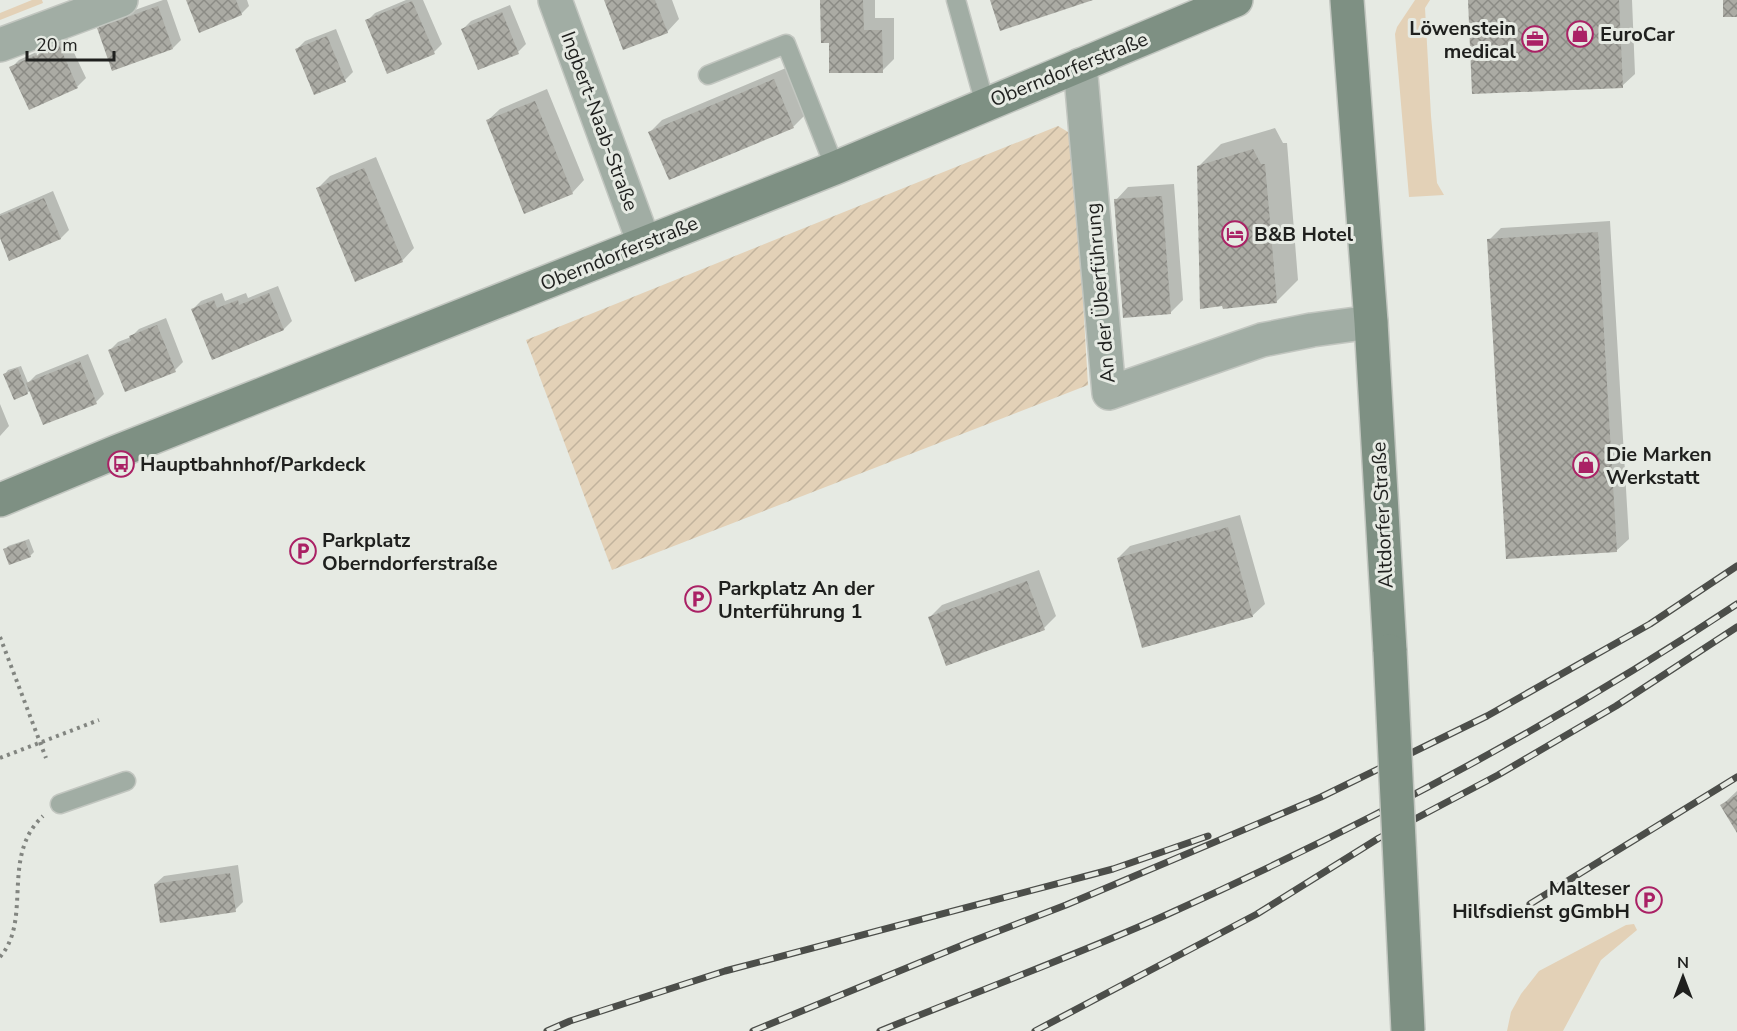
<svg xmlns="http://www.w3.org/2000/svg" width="1737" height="1031" viewBox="0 0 1737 1031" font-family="'Nunito Sans',sans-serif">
  <defs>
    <pattern id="garden-furrows" width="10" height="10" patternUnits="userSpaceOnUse" patternTransform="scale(1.5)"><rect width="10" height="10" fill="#e3d1b7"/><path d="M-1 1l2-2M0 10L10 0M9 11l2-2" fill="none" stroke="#c2b39d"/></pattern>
    <pattern id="building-cross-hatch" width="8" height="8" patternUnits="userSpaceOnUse" patternTransform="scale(1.5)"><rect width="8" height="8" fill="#ababa4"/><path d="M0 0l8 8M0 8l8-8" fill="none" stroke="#8b8b85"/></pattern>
  </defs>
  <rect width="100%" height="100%" fill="#e6eae3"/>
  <path fill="#e3d1b7" d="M 32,0 L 42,0 L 43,3 L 0,20 L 0,13 Z
    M 1415,0 L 1430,0 L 1425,8 L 1431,116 L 1437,183 L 1444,195 L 1409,197 L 1395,34 L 1397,27 Z
    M 1634,924 L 1637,930 L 1601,960 L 1563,1031 L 1507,1031 L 1511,1012 L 1521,994 L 1539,971 L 1626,925 Z"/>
  <path fill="url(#garden-furrows)" d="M 1058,126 L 1073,135 L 1088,385 L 612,570 L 526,340 Z"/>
  <path fill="#0003" d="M 163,0 L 167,0 L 181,40 L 173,48 L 99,28 L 107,20 Z
    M 187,0 L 247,0 L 249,6 L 241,14 Z
    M 406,0 L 423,0 L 442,44 L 434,52 L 367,21 L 375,13 Z
    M 606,0 L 672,0 L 679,19 L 667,32 Z
    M 822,0 L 875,0 L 875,18 L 894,18 L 894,59 L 882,71 L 831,42 Z
    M 1470,0 L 1632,0 L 1635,74 L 1622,86 Z
    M 510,5 L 526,44 L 518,52 L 463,29 L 471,21 Z
    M 336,29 L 353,72 L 345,80 L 297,49 L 305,41 Z
    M 67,38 L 86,78 L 78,86 L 29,108 L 11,68 L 19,60 Z
    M 786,68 L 806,114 L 794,126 L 670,178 L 650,132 L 662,120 Z
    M 547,89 L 584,180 L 572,193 L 487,121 L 500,109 Z
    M 1275,128 L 1283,143 L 1287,143 L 1298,280 L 1276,302 L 1199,166 L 1221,144 Z
    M 376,157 L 414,248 L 402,261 L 318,188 L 330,176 Z
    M 1174,184 L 1183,300 L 1170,313 L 1116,200 L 1128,187 Z
    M 53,191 L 69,230 L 61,238 L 10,259 L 0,234 L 0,214 Z
    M 1610,221 L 1629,539 L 1616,551 L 1489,240 L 1501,228 Z
    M 278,286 L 292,321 L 284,329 L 212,358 L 193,309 L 201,301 L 222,293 L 225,301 L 246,293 L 248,298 Z
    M 166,318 L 183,362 L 175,370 L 110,350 L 118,342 L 131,337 L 139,329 Z
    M 88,354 L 104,394 L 96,402 L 31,390 L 27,393 L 5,374 L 8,370 L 21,366 L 28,383 L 36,375 Z
    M 0,404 L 9,426 L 0,436 Z
    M 1240,515 L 1265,604 L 1252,616 L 1118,558 L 1130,546 Z
    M 29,539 L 34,552 L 30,556 L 5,550 L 8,546 Z
    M 1039,570 L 1056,616 L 1044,628 L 930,617 L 942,605 Z
    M 1737,791 L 1737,830 L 1722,805 Z
    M 238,865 L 243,902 L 235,910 L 155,884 L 164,876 Z"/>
  <path fill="url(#building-cross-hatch)" d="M 186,0 L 236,0 L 242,15 L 199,33 Z
    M 604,0 L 655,0 L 668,33 L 623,50 Z
    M 820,0 L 863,0 L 864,30 L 882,30 L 883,73 L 829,73 L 829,43 L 821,43 Z
    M 990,0 L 1093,0 L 1000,31 Z
    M 1468,0 L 1619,0 L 1623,88 L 1472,94 Z
    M 1723,0 L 1737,0 L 1737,17 L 1723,17 Z
    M 412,1 L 435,54 L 387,74 L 365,20 Z
    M 158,6 L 173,49 L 112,71 L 97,28 Z
    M 502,12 L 519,54 L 478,70 L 461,29 Z
    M 327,36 L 346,82 L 314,95 L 295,49 Z
    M 59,45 L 78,88 L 29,110 L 9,67 Z
    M 774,79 L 794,128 L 669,180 L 648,132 Z
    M 535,101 L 573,194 L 524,214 L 486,120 Z
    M 1253,149 L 1261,164 L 1265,164 L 1277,303 L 1223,309 L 1222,306 L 1200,309 L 1197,166 Z
    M 364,168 L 403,262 L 355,282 L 316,188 Z
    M 1162,196 L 1171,314 L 1123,318 L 1114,199 Z
    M 44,198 L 61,239 L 9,261 L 0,238 L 0,216 Z
    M 1598,232 L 1617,552 L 1506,559 L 1487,239 Z
    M 269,293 L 284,330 L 212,360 L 191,309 L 214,300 L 217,308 L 238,300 L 239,305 Z
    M 157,325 L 176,372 L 125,392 L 108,350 L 131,341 L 129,336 Z
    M 80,361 L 97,404 L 43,425 L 26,383 Z
    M 18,368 L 28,394 L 14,400 L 3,374 Z
    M 1228,527 L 1253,617 L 1142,648 L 1117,558 Z
    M 25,541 L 31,557 L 9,565 L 3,549 Z
    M 1027,581 L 1045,630 L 946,666 L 928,617 Z
    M 1737,795 L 1737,833 L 1720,805 Z
    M 230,873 L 236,912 L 160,923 L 154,884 Z"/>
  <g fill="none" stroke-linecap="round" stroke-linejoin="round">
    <g stroke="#c2c6c0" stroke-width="21">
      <path id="service" d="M 956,0 L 985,104
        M 708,75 L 786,44 L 835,168
        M 60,804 L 126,781"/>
    </g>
    <g stroke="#c2c6c0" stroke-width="36">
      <path id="minor" d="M 555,0 L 644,243
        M 0,45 L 121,0
        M 1080,65 L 1109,393 L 1262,340 L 1312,330 L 1371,322"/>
    </g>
    <g stroke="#c2c6c0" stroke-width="36">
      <path id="secondary" d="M 1347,0 L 1371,322 L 1390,651
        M 0,500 L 116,452 L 835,168 L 1236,0"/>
    </g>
    <path stroke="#828580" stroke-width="4" stroke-dasharray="3 4.5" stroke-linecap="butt" d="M 0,637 L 46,758
      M 0,758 L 99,720
      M 0,957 C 33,919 0,856 43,816"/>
    <use href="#service" stroke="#a1ada4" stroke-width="18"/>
    <use href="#minor" stroke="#a1ada4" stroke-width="33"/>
    <use href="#secondary" stroke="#7e9083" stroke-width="33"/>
    <g stroke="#4c4e4a" stroke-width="7">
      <path id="rail" d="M 1530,904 L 1737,777
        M 547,1031 L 570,1021 L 725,971 L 1113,869 L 1208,836
        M 753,1031 L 970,942 L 1066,905 L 1321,797 L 1487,716 L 1650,624 L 1737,566
        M 880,1031 C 975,992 1072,957 1166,915 C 1364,826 1556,724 1737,604
        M 1035,1031 L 1257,914 L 1379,838 L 1498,775 L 1616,706 L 1737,627"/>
    </g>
    <use href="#rail" stroke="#e6eae3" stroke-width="4.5" stroke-dasharray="14" stroke-linecap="butt"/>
    <g stroke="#c2c6c0" stroke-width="36" stroke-linecap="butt">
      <path id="secondary-bridge" d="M 1390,651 L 1408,1031"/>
    </g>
    <use href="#secondary-bridge" stroke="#7e9083" stroke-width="33"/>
  </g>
  <defs>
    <g id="shop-ring" transform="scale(1.35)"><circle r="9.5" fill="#e6eae3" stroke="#aa2165" stroke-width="1.5"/><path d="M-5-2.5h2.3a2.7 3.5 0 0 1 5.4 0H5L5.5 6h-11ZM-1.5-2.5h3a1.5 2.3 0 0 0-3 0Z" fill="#aa2165"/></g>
    <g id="office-ring" transform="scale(1.35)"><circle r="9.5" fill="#e6eae3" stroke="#aa2165" stroke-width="1.5"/><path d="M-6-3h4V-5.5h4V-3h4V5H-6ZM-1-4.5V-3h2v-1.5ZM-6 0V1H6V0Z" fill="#aa2165"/></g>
    <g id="hotel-ring" transform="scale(1.35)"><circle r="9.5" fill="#e6eae3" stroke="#aa2165" stroke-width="1.5"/><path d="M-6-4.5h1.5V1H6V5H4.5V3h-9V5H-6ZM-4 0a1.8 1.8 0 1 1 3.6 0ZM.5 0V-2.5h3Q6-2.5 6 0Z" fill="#aa2165"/></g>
    <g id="bus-ring" transform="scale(1.35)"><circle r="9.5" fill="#e6eae3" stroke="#aa2165" stroke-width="1.5"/><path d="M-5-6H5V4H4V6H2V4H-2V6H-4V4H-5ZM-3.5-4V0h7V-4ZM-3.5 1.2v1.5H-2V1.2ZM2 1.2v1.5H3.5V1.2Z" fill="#aa2165"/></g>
    <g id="parking-ring" transform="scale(1.35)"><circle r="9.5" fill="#e6eae3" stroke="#aa2165" stroke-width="1.5"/><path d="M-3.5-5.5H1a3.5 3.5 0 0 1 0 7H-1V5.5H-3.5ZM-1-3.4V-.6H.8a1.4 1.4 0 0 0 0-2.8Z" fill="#aa2165"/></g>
  </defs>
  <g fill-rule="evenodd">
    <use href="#shop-ring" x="1580" y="34"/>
    <use href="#office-ring" x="1535" y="39"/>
    <use href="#hotel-ring" x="1235" y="234"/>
    <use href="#bus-ring" x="121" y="464"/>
    <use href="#shop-ring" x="1586" y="465"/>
    <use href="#parking-ring" x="303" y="551"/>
    <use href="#parking-ring" x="698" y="599"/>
    <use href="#parking-ring" x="1649" y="900"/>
  </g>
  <g text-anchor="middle" stroke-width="6" stroke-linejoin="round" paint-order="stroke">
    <g font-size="20" font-weight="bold" fill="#1f201e" stroke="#e6eae3" text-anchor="start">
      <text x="1516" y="35" text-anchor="end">Löwenstein<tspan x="1516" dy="23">medical</tspan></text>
      <text x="1600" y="41">EuroCar</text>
      <text x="1254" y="241">B&amp;B Hotel</text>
      <text x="1606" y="461">Die Marken<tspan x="1606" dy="23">Werkstatt</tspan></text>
      <text x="140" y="471">Hauptbahnhof/Parkdeck</text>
      <text x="322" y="547">Parkplatz<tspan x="322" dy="23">Oberndorferstraße</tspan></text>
      <text x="718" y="595">Parkplatz An der<tspan x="718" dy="23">Unterführung 1</tspan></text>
      <text x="1630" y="895" text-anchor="end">Malteser<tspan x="1630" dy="23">Hilfsdienst gGmbH</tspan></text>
    </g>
    <g font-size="20" fill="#1f201e" stroke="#e6eae3">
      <text transform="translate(1069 69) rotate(-22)" y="7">Oberndorferstraße</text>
      <text transform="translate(600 121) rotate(70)" y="7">Ingbert-Naab-Straße</text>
      <text transform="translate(619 253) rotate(-22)" y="7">Oberndorferstraße</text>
      <text transform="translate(1100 293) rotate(-95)" y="7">An der Überführung</text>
      <text transform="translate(1382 515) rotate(-93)" y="7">Altdorfer Straße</text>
    </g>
  </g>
  <g transform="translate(1683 977)" stroke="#e6eae3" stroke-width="4.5" paint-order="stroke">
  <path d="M0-4.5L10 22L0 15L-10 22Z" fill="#1f201e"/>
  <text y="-9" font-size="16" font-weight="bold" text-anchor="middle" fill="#1f201e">N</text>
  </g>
  <path d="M27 51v9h87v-9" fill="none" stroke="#1f201e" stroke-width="3"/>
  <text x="36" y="51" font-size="18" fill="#1f201e" stroke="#e6eae3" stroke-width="4.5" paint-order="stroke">20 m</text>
</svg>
